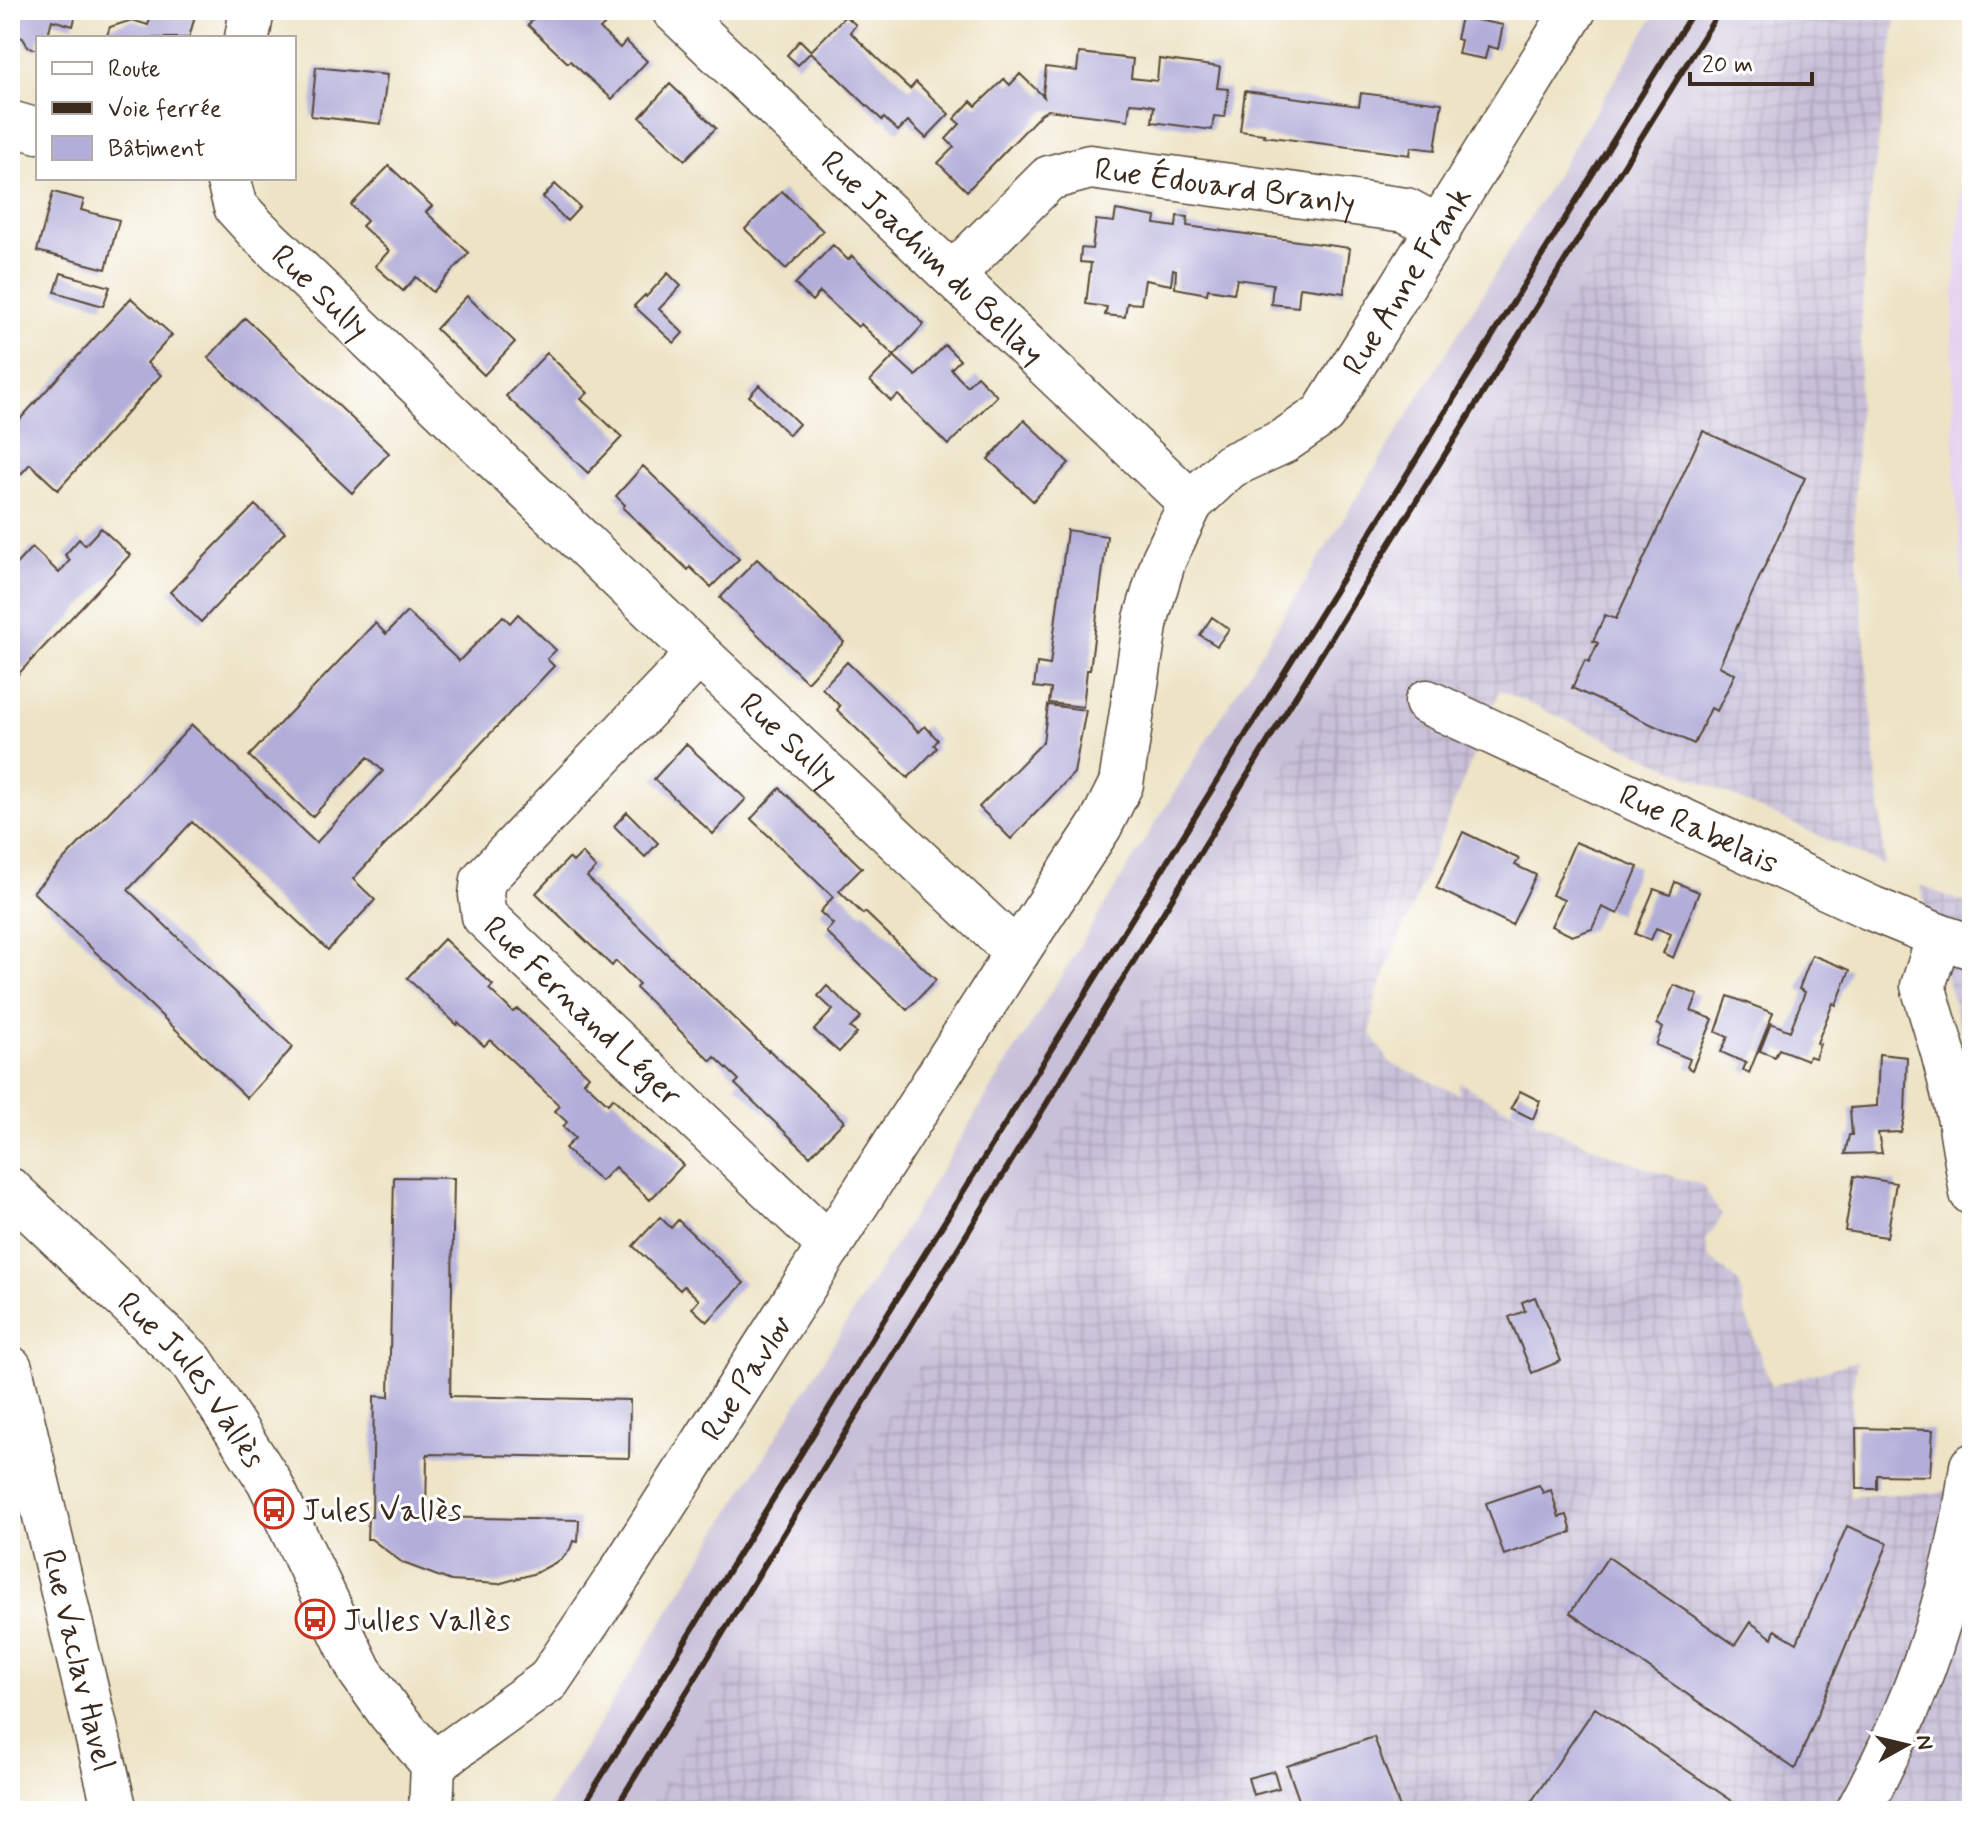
<svg xmlns="http://www.w3.org/2000/svg" width="1982" height="1821" viewBox="0 0 1982 1821" font-family="Mynerve,sans-serif">
  <defs>
    <pattern id="industrial-grid" width="8" height="8" patternUnits="userSpaceOnUse" patternTransform="scale(2)"><rect width="8" height="8" fill="#c8bfd8"/><path d="M0 4h8M4 0v8" fill="none" stroke="#ada4b9"/></pattern>
  </defs>
  <rect width="100%" height="100%" fill="#fff"/>
  <filter id="ink" filterUnits="userSpaceOnUse"><feTurbulence type="fractalNoise" baseFrequency=".0125" numOctaves="2"/><feDisplacementMap in="SourceGraphic" scale="16" xChannelSelector="R" yChannelSelector="G"/><feConvolveMatrix kernelMatrix="1 2 1 2 8 2 1 2 1" color-interpolation-filters="sRGB"/></filter>
  <filter id="wash" filterUnits="userSpaceOnUse"><feTurbulence type="fractalNoise" baseFrequency=".006" numOctaves="4" result="noise"/><feDisplacementMap in="SourceGraphic" scale="32" xChannelSelector="R" yChannelSelector="G"/><feGaussianBlur stdDeviation="1.8" result="paint"/><feColorMatrix in="noise" values="0 0 0 0 0 0 0 0 0 0 0 0 0 0 0 0 0 1.4 0 .05"/><feComposite in="paint" operator="in"/></filter>
  <g filter="url(#wash)">
    <rect width="100%" height="100%" fill="#ede3c5"/>
    <path fill="#e6d2f0" d="M 1972,107 L 1972,661 L 1968,659 L 1955,480 L 1952,335 L 1962,170 Z"/>
    <path fill="url(#industrial-grid)" d="M 1748,10 L 1897,10 L 1865,237 L 1854,524 L 1885,866 L 1500,690 L 1376,996 L 1371,1033 L 1390,1063 L 1459,1094 L 1459,1082 L 1491,1101 L 1595,1148 L 1651,1170 L 1702,1185 L 1722,1216 L 1706,1240 L 1708,1256 L 1740,1284 L 1744,1310 L 1771,1386 L 1857,1361 L 1852,1390 L 1849,1497 L 1926,1492 L 1937,1493 L 1972,1486 L 1972,1811 L 646,1811 Z
      M 1920,885 L 1972,906 L 1972,1069 L 1971,1064 Z"/>
    <path fill="#c8bfd8" d="M 1658,10 L 1748,10 L 646,1811 L 545,1811 Z"/>
    <g id="blocks">
      <path fill="#b3aed9" d="M 10,10 L 77,10 L 73,26 L 52,20 L 47,38 L 38,38 L 38,50 L 28,47 L 23,38 L 10,34 Z
        M 153,10 L 191,10 L 196,12 L 189,38 L 106,38 L 110,27 L 132,20 L 148,25 Z
        M 542,10 L 592,10 L 606,23 L 600,29 L 620,48 L 626,41 L 647,61 L 612,99 L 570,61 L 568,63 L 528,25 Z
        M 845,16 L 856,25 L 850,32 L 880,61 L 910,89 L 916,82 L 949,114 L 926,138 L 908,121 L 898,131 L 884,118 L 882,120 L 811,52 L 798,65 L 787,55 L 800,40 L 811,51 Z
        M 1461,17 L 1503,25 L 1498,49 L 1488,46 L 1485,59 L 1458,54 L 1461,40 L 1456,39 Z
        M 1079,53 L 1133,59 L 1131,78 L 1157,81 L 1159,59 L 1220,67 L 1217,88 L 1229,89 L 1225,117 L 1214,116 L 1212,130 L 1152,122 L 1154,106 L 1143,104 L 1130,103 L 1128,120 L 1048,110 L 1041,114 L 967,191 L 938,163 L 954,147 L 946,139 L 960,124 L 954,119 L 971,101 L 976,106 L 1004,79 L 1010,85 L 1020,74 L 1044,97 L 1043,93 L 1046,67 L 1077,71 Z
        M 316,67 L 387,75 L 381,124 L 311,116 Z
        M 670,84 L 716,128 L 685,160 L 640,117 Z
        M 1245,91 L 1359,106 L 1361,93 L 1442,103 L 1435,150 L 1411,147 L 1410,155 L 1263,136 L 1264,134 L 1240,131 Z
        M 389,166 L 432,206 L 426,212 L 469,253 L 433,292 L 416,277 L 403,291 L 375,266 L 389,251 L 362,226 L 367,221 L 351,205 Z
        M 555,184 L 580,207 L 567,221 L 543,197 Z
        M 782,191 L 823,231 L 786,269 L 745,229 Z
        M 53,192 L 84,200 L 81,210 L 119,220 L 106,269 L 37,251 Z
        M 1116,210 L 1156,217 L 1155,224 L 1176,227 L 1177,216 L 1188,217 L 1187,226 L 1350,248 L 1344,293 L 1300,287 L 1298,307 L 1271,304 L 1273,284 L 1237,279 L 1234,293 L 1208,289 L 1207,294 L 1175,288 L 1176,270 L 1173,269 L 1171,285 L 1145,280 L 1141,304 L 1127,303 L 1125,317 L 1105,315 L 1107,307 L 1086,304 L 1091,263 L 1080,262 L 1081,248 L 1092,249 L 1096,220 L 1114,222 Z
        M 833,245 L 848,260 L 852,256 L 924,324 L 894,356 L 861,324 L 858,327 L 820,292 L 812,301 L 795,284 Z
        M 61,273 L 110,287 L 103,306 L 55,292 Z
        M 668,273 L 681,286 L 659,309 L 683,333 L 674,343 L 634,306 L 645,295 L 646,297 Z
        M 467,296 L 515,342 L 484,375 L 436,329 Z
        M 131,298 L 172,335 L 147,363 L 161,375 L 58,490 L 30,464 L 20,475 L 10,465 L 10,430 Z
        M 245,318 L 389,453 L 352,493 L 208,358 Z
        M 945,345 L 960,360 L 951,369 L 958,377 L 967,386 L 977,376 L 997,396 L 948,445 L 898,395 L 891,401 L 870,381 L 894,356 L 916,376 Z
        M 547,353 L 588,393 L 581,399 L 622,437 L 588,473 L 506,396 Z
        M 759,385 L 799,424 L 789,435 L 749,396 Z
        M 1024,420 L 1069,463 L 1033,501 L 988,459 Z
        M 1703,431 L 1805,478 L 1719,666 L 1735,674 L 1717,711 L 1711,708 L 1694,744 L 1572,688 L 1585,660 L 1589,662 L 1598,643 L 1593,641 L 1605,615 L 1616,619 Z
        M 643,466 L 739,559 L 711,587 L 690,567 L 688,570 L 656,539 L 623,508 L 625,505 L 616,496 Z
        M 255,505 L 285,532 L 201,622 L 170,592 Z
        M 101,528 L 130,555 L 10,683 L 10,571 L 32,547 L 59,573 L 70,560 L 65,555 L 79,539 L 85,545 Z
        M 1067,530 L 1107,536 L 1090,670 L 1087,670 L 1083,707 L 1049,703 L 1051,689 L 1034,687 L 1037,663 L 1050,665 Z
        M 757,559 L 844,642 L 807,682 L 720,598 Z
        M 407,612 L 459,661 L 503,616 L 510,623 L 518,614 L 556,650 L 547,659 L 554,666 L 353,879 L 375,900 L 328,950 L 192,822 L 128,890 L 293,1047 L 247,1098 L 33,892 L 192,725 L 316,843 L 383,771 L 368,757 L 312,817 L 249,756 L 375,623 L 386,634 Z
        M 1212,617 L 1229,629 L 1217,646 L 1200,635 Z
        M 847,662 L 919,732 L 925,726 L 938,740 L 934,745 L 937,748 L 908,778 L 837,710 L 840,706 L 822,688 Z
        M 1048,705 L 1086,710 L 1074,773 L 1011,839 L 979,807 L 1043,742 Z
        M 686,744 L 746,799 L 713,834 L 654,779 Z
        M 780,788 L 862,868 L 839,891 L 863,914 L 865,912 L 936,980 L 907,1010 L 826,932 L 833,924 L 820,912 L 833,897 L 751,819 Z
        M 627,812 L 658,843 L 645,857 L 614,826 Z
        M 1463,832 L 1519,859 L 1515,865 L 1536,875 L 1512,925 L 1436,888 Z
        M 1575,842 L 1638,867 L 1618,914 L 1602,907 L 1592,929 L 1572,936 L 1551,926 L 1564,900 L 1552,895 Z
        M 582,853 L 596,868 L 587,877 L 768,1051 L 769,1050 L 844,1121 L 810,1156 L 735,1084 L 739,1080 L 715,1057 L 711,1061 L 636,988 L 639,984 L 616,961 L 612,966 L 536,893 L 569,858 L 573,862 Z
        M 1675,882 L 1699,892 L 1673,958 L 1663,953 L 1671,934 L 1656,928 L 1651,940 L 1635,934 L 1654,889 L 1670,895 Z
        M 444,939 L 493,985 L 489,989 L 513,1012 L 518,1009 L 589,1076 L 584,1082 L 595,1092 L 608,1104 L 613,1098 L 683,1165 L 650,1200 L 615,1167 L 601,1181 L 579,1162 L 565,1148 L 575,1138 L 563,1127 L 567,1122 L 555,1111 L 560,1106 L 490,1040 L 484,1046 L 458,1022 L 457,1025 L 407,978 Z
        M 1812,955 L 1850,970 L 1836,1005 L 1833,1003 L 1817,1043 L 1820,1044 L 1815,1058 L 1809,1056 L 1807,1060 L 1779,1049 L 1775,1057 L 1760,1051 L 1771,1023 L 1790,1031 L 1805,992 L 1799,989 Z
        M 1674,985 L 1698,995 L 1691,1011 L 1713,1019 L 1692,1070 L 1687,1067 L 1690,1059 L 1656,1045 L 1663,1027 L 1657,1024 Z
        M 827,986 L 861,1017 L 850,1028 L 857,1033 L 839,1052 L 814,1030 L 833,1010 L 818,996 Z
        M 1728,996 L 1773,1013 L 1749,1073 L 1743,1070 L 1746,1063 L 1721,1052 L 1728,1037 L 1716,1032 Z
        M 1879,1054 L 1907,1057 L 1905,1115 L 1901,1132 L 1878,1133 L 1882,1153 L 1845,1154 L 1849,1135 L 1852,1135 L 1850,1108 L 1877,1106 Z
        M 1520,1091 L 1540,1101 L 1533,1119 L 1511,1108 Z
        M 1854,1176 L 1896,1183 L 1887,1237 L 1845,1231 Z
        M 394,1177 L 454,1178 L 450,1396 L 630,1400 L 629,1458 L 427,1454 L 426,1517 L 579,1520 L 578,1542 L 573,1541 L 570,1549 L 562,1559 L 536,1573 L 498,1584 L 451,1581 L 403,1563 L 371,1539 L 367,1539 L 368,1517 L 372,1517 L 374,1396 L 389,1397 Z
        M 660,1217 L 671,1228 L 678,1220 L 744,1283 L 707,1322 L 692,1308 L 699,1300 L 684,1286 L 680,1290 L 633,1246 Z
        M 1535,1297 L 1561,1361 L 1532,1373 L 1509,1317 L 1525,1311 L 1522,1302 Z
        M 1856,1428 L 1933,1430 L 1930,1476 L 1877,1475 L 1877,1489 L 1857,1489 Z
        M 1539,1485 L 1543,1493 L 1551,1490 L 1559,1517 L 1567,1515 L 1572,1532 L 1504,1555 L 1486,1503 Z
        M 1847,1526 L 1888,1543 L 1795,1769 L 1570,1613 L 1608,1557 L 1735,1645 L 1750,1622 L 1772,1638 L 1775,1630 L 1797,1643 Z
        M 1595,1708 L 1747,1811 L 1525,1811 Z
        M 1374,1737 L 1401,1811 L 1303,1811 L 1287,1766 Z
        M 1274,1771 L 1279,1788 L 1253,1795 L 1248,1778 Z"/>
    </g>
  </g>
  <g filter="url(#ink)">
    <use href="#blocks" fill-opacity="0" stroke="#564637" stroke-width="2"/>
    <g fill="none" stroke-linecap="round" stroke-linejoin="round">
      <g stroke="#564637" stroke-width="47">
        <g id="minor">
          <path id="s1" d="M 674,10 L 1191,503"/>
          <path d="M 247,38 L 252,10"/>
          <path d="M 10,123 L 38,131"/>
          <path id="s2" d="M 228,178 L 236,207 L 256,229 L 699,654 L 998,935 L 1018,951 L 1100,826 L 1121,784 L 1146,619 L 1164,559 L 1191,503 L 1230,466 L 1284,441 L 1323,414 L 1574,10"/>
          <path id="s3" d="M 952,275 L 1049,178 L 1090,167 L 1406,210 L 1440,228"/>
          <path id="s4" d="M 699,654 L 483,880 L 481,895 L 484,916 L 830,1246"/>
          <path id="s5" d="M 1427,702 L 1871,908 L 1939,936"/>
          <path id="s6" d="M 10,1190 L 192,1362 L 269,1481 L 360,1671 L 390,1713 L 433,1764 L 431,1811"/>
          <path id="s7" d="M 10,1368 L 115,1811"/>
          <path id="s8" d="M 433,1764 L 548,1681 L 620,1574 L 1018,951"/>
        </g>
      </g>
      <g stroke="#564637" stroke-width="47">
        <path id="tertiary" d="M 1972,947 L 1939,936 L 1923,986 L 1943,1052 L 1960,1120 L 1972,1193
          M 1858,1811 C 1917,1704 1957,1587 1972,1466"/>
      </g>
      <use href="#minor" stroke="#fff" stroke-width="44"/>
      <use href="#tertiary" stroke="#fff" stroke-width="44"/>
      <path stroke="#3b2a1e" stroke-width="6" d="M 580,1811 L 1694,10
        M 614,1811 L 1316,663 L 1720,10"/>
    </g>
  </g>
  <defs>
    <g id="bus-ring" transform="scale(2)"><circle r="9.5" fill="#fff" stroke="#c8321e" stroke-width="1.5"/><path d="M-5-6H5V4H4V6H2V4H-2V6H-4V4H-5ZM-3.5-4V0h7V-4ZM-3.5 1.2v1.5H-2V1.2ZM2 1.2v1.5H3.5V1.2Z" fill="#c8321e"/></g>
  </defs>
  <g fill-rule="evenodd">
    <use href="#bus-ring" x="274" y="1509"/>
    <use href="#bus-ring" x="315" y="1619"/>
  </g>
  <g text-anchor="middle" stroke-width="6" stroke-linejoin="round" paint-order="stroke">
    <g font-size="32" fill="#3b2a1e" stroke="#fff">
      <text dy="11" stroke="none"><textPath href="#s3" startOffset="316">Rue Édouard Branly</textPath></text>
      <text dy="11" stroke="none"><textPath href="#s1" startOffset="358">Rue Joachim du Bellay</textPath></text>
      <text dy="11" stroke="none"><textPath href="#s2" startOffset="1916">Rue Anne Frank</textPath></text>
      <text dy="11" stroke="none"><textPath href="#s2" startOffset="150">Rue Sully</textPath></text>
      <text dy="11" stroke="none"><textPath href="#s2" startOffset="798">Rue Sully</textPath></text>
      <text dy="11" stroke="none"><textPath href="#s5" startOffset="300">Rue Rabelais</textPath></text>
      <text dy="11" stroke="none"><textPath href="#s4" startOffset="486">Rue Fernand Léger</textPath></text>
      <text dy="11" stroke="none"><textPath href="#s8" startOffset="504">Rue Pavlov</textPath></text>
      <text dy="11" stroke="none"><textPath href="#s6" startOffset="264">Rue Jules Vallès</textPath></text>
      <text dy="11" stroke="none"><textPath href="#s7" startOffset="300">Rue Vaclav Havel</textPath></text>
    </g>
    <g font-size="32" fill="#3b2a1e" stroke="#fff" text-anchor="start">
      <text x="302" y="1520">Jules Vallès</text>
      <text x="343" y="1630">Julles Vallès</text>
    </g>
  </g>
  <rect width="1982" height="1821" fill="none" stroke="#fff" stroke-width="40"/>
  <rect x="36" y="36" width="260" height="144" fill="#ffffff" stroke="#b1aaa5" stroke-width="2"/>
  <rect x="52" y="62" width="40" height="12" fill="#ffffff" stroke="#b1aaa5" stroke-width="2"/>
  <text x="108" y="76" font-size="24" fill="#3b2a1e">Route</text>
  <rect x="52" y="102" width="40" height="12" fill="#3b2a1e" stroke="#b1aaa5" stroke-width="2"/>
  <text x="108" y="116" font-size="24" fill="#3b2a1e">Voie ferrée</text>
  <rect x="52" y="136" width="40" height="24" fill="#b3aed9" stroke="#b1aaa5" stroke-width="2"/>
  <text x="108" y="156" font-size="24" fill="#3b2a1e">Bâtiment</text>
  <g transform="translate(1906 1745) rotate(82)" stroke="#ffffff" stroke-width="6" paint-order="stroke">
  <path d="M0-6L14 30L0 20L-14 30Z" fill="#3b2a1e"/>
  <text y="-12" font-size="22" font-weight="bold" text-anchor="middle" fill="#3b2a1e">N</text>
  </g>
  <path d="M1690 72v12h122v-12" fill="none" stroke="#3b2a1e" stroke-width="4"/>
  <text x="1702" y="72" font-size="24" fill="#3b2a1e" stroke="#ffffff" stroke-width="6" paint-order="stroke">20 m</text>
</svg>
